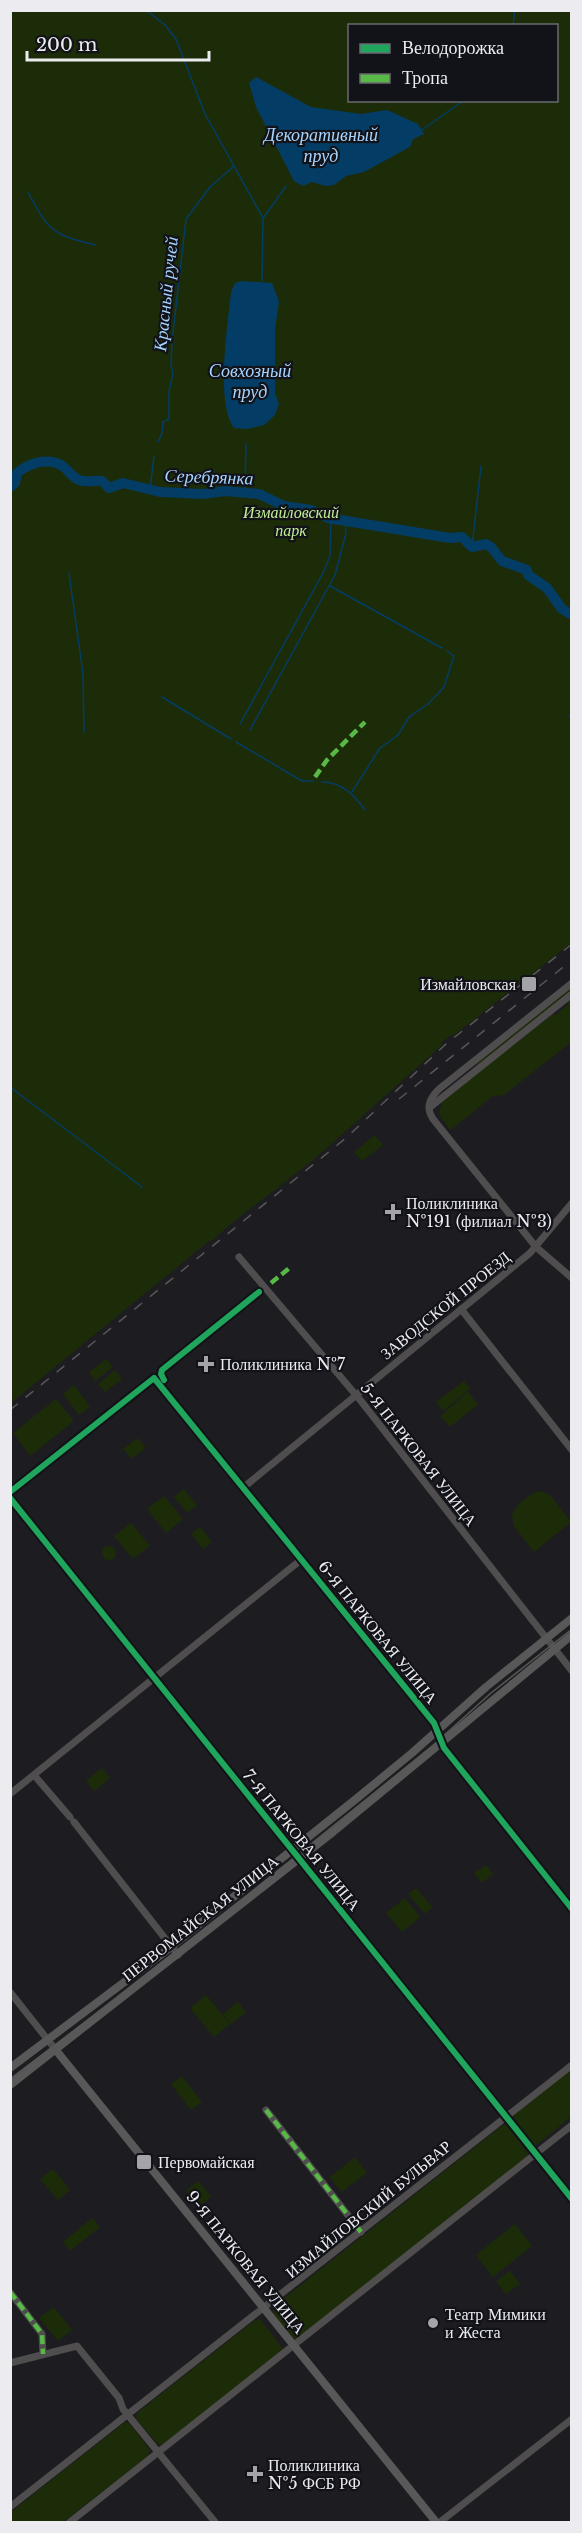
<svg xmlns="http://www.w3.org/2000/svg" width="582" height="2533" viewBox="0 0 582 2533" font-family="'Libre Baskerville',serif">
  <rect width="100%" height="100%" fill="#1d1d21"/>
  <path fill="#1d2c08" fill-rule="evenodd" d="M 10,11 L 572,11 L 571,943 L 453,1036 L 451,1035 L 441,1043 L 442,1045 L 312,1161 L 229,1225 L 213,1240 L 209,1241 L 11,1403 ZM 350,26 L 556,26 L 556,100 L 350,100 Z
    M 571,987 L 571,991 L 478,1066 L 476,1064 Z
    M 571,998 L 571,1042 L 504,1095 L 493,1096 L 452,1129 L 449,1129 L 439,1114 L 442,1101 L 552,1015 L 555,1015 L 568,1005 L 567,1002 Z
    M 375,1135 L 383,1145 L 362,1161 L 354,1152 Z
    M 106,1359 L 113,1367 L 95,1381 L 89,1372 Z
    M 115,1370 L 122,1379 L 105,1392 L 98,1384 Z
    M 464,1381 L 470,1389 L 443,1411 L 436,1402 Z
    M 74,1385 L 90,1407 L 79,1415 L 63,1394 Z
    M 468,1392 L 478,1404 L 450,1427 L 440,1416 Z
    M 56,1399 L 74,1421 L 30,1456 L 13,1433 Z
    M 138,1438 L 146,1448 L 132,1459 L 123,1449 Z
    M 184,1489 L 197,1505 L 187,1513 L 174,1497 Z
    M 541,1491 L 551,1496 L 571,1522 L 534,1552 L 514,1526 L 512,1516 C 515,1505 529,1493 541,1491 Z
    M 164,1496 L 183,1519 L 166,1533 L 147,1509 Z
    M 131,1523 L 150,1546 L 133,1559 L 114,1536 Z
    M 200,1527 L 212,1542 L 203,1549 L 191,1534 Z
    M102 1553a7 7 0 1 1 14 0a7 7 0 1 1-14 0Z
    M 102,1768 L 110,1778 L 94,1791 L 86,1781 Z
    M 486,1865 L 493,1874 L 482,1883 L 474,1873 Z
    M 416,1888 L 432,1907 L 425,1914 L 408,1894 Z
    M 405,1898 L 420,1917 L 402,1932 L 386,1913 Z
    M 206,1995 L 230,2024 L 214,2037 L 190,2008 Z
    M 238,2002 L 246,2012 L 231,2024 L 223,2014 Z
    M 571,2070 L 571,2117 L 535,2146 L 513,2116 Z
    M 182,2076 L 202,2102 L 191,2110 L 171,2084 Z
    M 503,2125 L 507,2125 L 529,2155 L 296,2340 L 293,2338 L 273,2313 L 273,2307 Z
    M 355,2157 L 367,2173 L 341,2192 L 330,2177 Z
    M 53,2169 L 70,2190 L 58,2200 L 40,2179 Z
    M 198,2181 L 211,2197 L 198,2207 L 186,2191 Z
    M 92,2218 L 100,2227 L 70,2251 L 63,2242 Z
    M 515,2224 L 532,2246 L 493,2277 L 476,2255 Z
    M 510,2271 L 520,2284 L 506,2294 L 496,2281 Z
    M 54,2307 L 72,2330 L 58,2341 L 39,2318 Z
    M 260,2319 L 283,2349 L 164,2445 L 158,2444 L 136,2419 L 137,2413 L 254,2321 Z
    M 125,2422 L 129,2423 L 150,2450 L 148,2456 L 63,2522 L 11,2522 L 11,2512 Z"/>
  <path fill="#033d65" d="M 256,77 L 311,107 L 361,114 L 387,110 L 418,124 L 424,134 L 413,139 L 410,147 L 364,172 L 346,176 L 334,185 L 325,186 L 312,182 L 303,186 L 294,181 L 256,107 L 249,83 Z
    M 241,281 L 272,283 L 279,301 L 275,330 L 275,393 L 279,404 L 275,415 L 264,425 L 247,429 L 234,428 C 215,403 228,324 231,292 L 235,283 Z"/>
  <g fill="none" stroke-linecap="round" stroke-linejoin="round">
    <path stroke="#033d65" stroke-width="1.5" d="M 146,10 L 165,25 L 176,39 L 205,114 L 263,218 L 262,281
      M 513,26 L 515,10
      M 422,130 L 464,100
      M 28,192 C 49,232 52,234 95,245
      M 264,217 L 286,186
      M 158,442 L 162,433 L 163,422 L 169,419 L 169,392 L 173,373 L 171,365 L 172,342 L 186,219 L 210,187 L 234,166
      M 150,490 L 154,456
      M 245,493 L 246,444
      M 472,547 L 481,466
      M 69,573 L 83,674 L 84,732
      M 330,586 L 442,648
      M 162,697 L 231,739
      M 569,716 L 572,714
      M 240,724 L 323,573 L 330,556 L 331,518
      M 250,730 L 335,575 L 346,533 L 345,519
      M 236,742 L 302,781 L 313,781
      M 322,782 C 342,782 354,795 365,810
      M 352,792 L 380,748 L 398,735 L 409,717 L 428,704 L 444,687 L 454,656 L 447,651
      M 10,1087 L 142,1187"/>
    <path stroke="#033d65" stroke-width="10" d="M 10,487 L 15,483 L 17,473 C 28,464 46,457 61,465 C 68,469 71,477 79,480 C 88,483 94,480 102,481 L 109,488 L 123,483 L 160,492 L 203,494 L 225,491 L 259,494 L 284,506 L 311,510 L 328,518 L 450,538 L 462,537 L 472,547 L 486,544 L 491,547 L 502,561 L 527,570 L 528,575 L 547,588 L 562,609 L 572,615"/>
    <path stroke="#4f4d4e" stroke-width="7" d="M 572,983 L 439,1089 C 430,1098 425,1107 433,1119 L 536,1247 L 572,1278
      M 429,1108 L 572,994
      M 239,1257 L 361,1401 L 572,1671
      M 461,1309 L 572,1450
      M 244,1487 L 530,1253 L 572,1203
      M 10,1492 L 154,1378 L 434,1723 L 444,1748 L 572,1909
      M 10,1498 L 572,2199
      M 34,1775 L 70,1817
      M 10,1794 L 302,1559
      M 74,1822 L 178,1955
      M 10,1992 L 55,2049
      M 266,2110 L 361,2232
      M 10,2292 L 42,2334 L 43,2354
      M 10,2363 L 77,2346 L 119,2398 L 123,2409 L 215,2522
      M 10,2507 L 572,2065
      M 70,2522 L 572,2125
      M 440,2522 L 572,2419"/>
    <path stroke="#595858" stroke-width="8" d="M 55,2049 L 436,2522
      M 10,2068 L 167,1950 L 356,1799 L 412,1753 L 486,1687 L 572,1618
      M 10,2085 L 333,1832 L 572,1635"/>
    <path stroke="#585858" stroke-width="1.5" d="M 10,2079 L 176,1953 L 430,1748 L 491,1693 L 572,1629"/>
    <path stroke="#585858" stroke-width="1.5" stroke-dasharray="10 10" stroke-linecap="butt" d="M 399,1099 L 572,960
      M 10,1410 L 346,1138 L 446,1044 L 572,944"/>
    <path stroke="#58b947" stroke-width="4.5" stroke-dasharray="9 4.5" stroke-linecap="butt" d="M 315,777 L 327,760 L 365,722
      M 271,1283 L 292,1266
      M 266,2110 L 361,2232
      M 10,2292 L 42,2334 L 43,2354"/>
    <g stroke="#121219" stroke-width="10">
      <path id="cycleway" d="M 164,1380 L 161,1374 L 162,1370 L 259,1292
        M 10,1492 L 154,1378 L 434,1723 L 444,1748 L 572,1909
        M 10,1498 L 572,2199"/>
    </g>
    <use href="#cycleway" stroke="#20a55d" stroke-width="6"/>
  </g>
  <g fill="#a3a3a8" stroke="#121219" stroke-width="2">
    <rect x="521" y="976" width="16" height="16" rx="3"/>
    <path d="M390 1203h6v6h6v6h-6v6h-6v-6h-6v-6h6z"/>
    <path d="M203 1355h6v6h6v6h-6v6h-6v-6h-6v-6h6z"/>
    <rect x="136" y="2154" width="16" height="16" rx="3"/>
    <circle cx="433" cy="2323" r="6"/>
    <path d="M252 2465h6v6h6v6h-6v6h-6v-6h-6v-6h6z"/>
  </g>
  <g text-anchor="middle" stroke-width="4.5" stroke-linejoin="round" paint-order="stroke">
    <g font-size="16" font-style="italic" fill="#c2ee94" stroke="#121219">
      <text x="291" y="518">Измайловский<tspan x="291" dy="18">парк</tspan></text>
    </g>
    <g font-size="16" fill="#ebebf0" stroke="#121219" text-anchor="start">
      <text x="516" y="990" text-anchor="end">Измайловская</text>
      <text x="406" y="1209">Поликлиника<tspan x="406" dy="18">№191 (филиал №3)</tspan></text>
      <text x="220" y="1370">Поликлиника №7</text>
      <text x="158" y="2168">Первомайская</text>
      <text x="445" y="2320">Театр Мимики<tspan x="445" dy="18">и Жеста</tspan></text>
      <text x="268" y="2471">Поликлиника<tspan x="268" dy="18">№5 ФСБ РФ</tspan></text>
    </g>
    <g font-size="16" fill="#ebebf0" stroke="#121219">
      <text transform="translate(445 1305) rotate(-39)" y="6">ЗАВОДСКОЙ ПРОЕЗД</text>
      <text transform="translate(419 1454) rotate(52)" y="6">5-Я ПАРКОВАЯ УЛИЦА</text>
      <text transform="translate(378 1632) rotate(51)" y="6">6-Я ПАРКОВАЯ УЛИЦА</text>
      <text transform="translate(302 1840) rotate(51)" y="6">7-Я ПАРКОВАЯ УЛИЦА</text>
      <text transform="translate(200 1918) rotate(-38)" y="6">ПЕРВОМАЙСКАЯ УЛИЦА</text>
      <text transform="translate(368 2209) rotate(-39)" y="6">ИЗМАЙЛОВСКИЙ БУЛЬВАР</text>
      <text transform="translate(246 2262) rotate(51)" y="6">9-Я ПАРКОВАЯ УЛИЦА</text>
    </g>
    <g font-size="18" font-style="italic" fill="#a7d4fe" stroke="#121219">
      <text x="321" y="141">Декоративный<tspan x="321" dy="21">пруд</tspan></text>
      <text transform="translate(166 294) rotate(-84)" y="6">Красный ручей</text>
      <text x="250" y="377">Совхозный<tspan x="250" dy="21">пруд</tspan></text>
      <text transform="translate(209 477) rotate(2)" y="6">Серебрянка</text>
    </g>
  </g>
  <rect width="582" height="2533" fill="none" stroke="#ebebf0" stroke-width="24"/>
  <rect x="348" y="24" width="210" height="78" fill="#121219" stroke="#69696f" stroke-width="1.5"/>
  <rect x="360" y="44" width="30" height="9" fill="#20a55d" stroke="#69696f" stroke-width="1.5"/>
  <text x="402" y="54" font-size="18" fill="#ebebf0">Велодорожка</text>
  <rect x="360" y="74" width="30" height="9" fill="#58b947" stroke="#69696f" stroke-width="1.5"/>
  <text x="402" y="84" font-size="18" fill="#ebebf0">Тропа</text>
  <path d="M27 51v9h182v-9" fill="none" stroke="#ebebf0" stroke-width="3"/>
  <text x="36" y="51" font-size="18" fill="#ebebf0" stroke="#121219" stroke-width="4.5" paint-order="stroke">200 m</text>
</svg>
